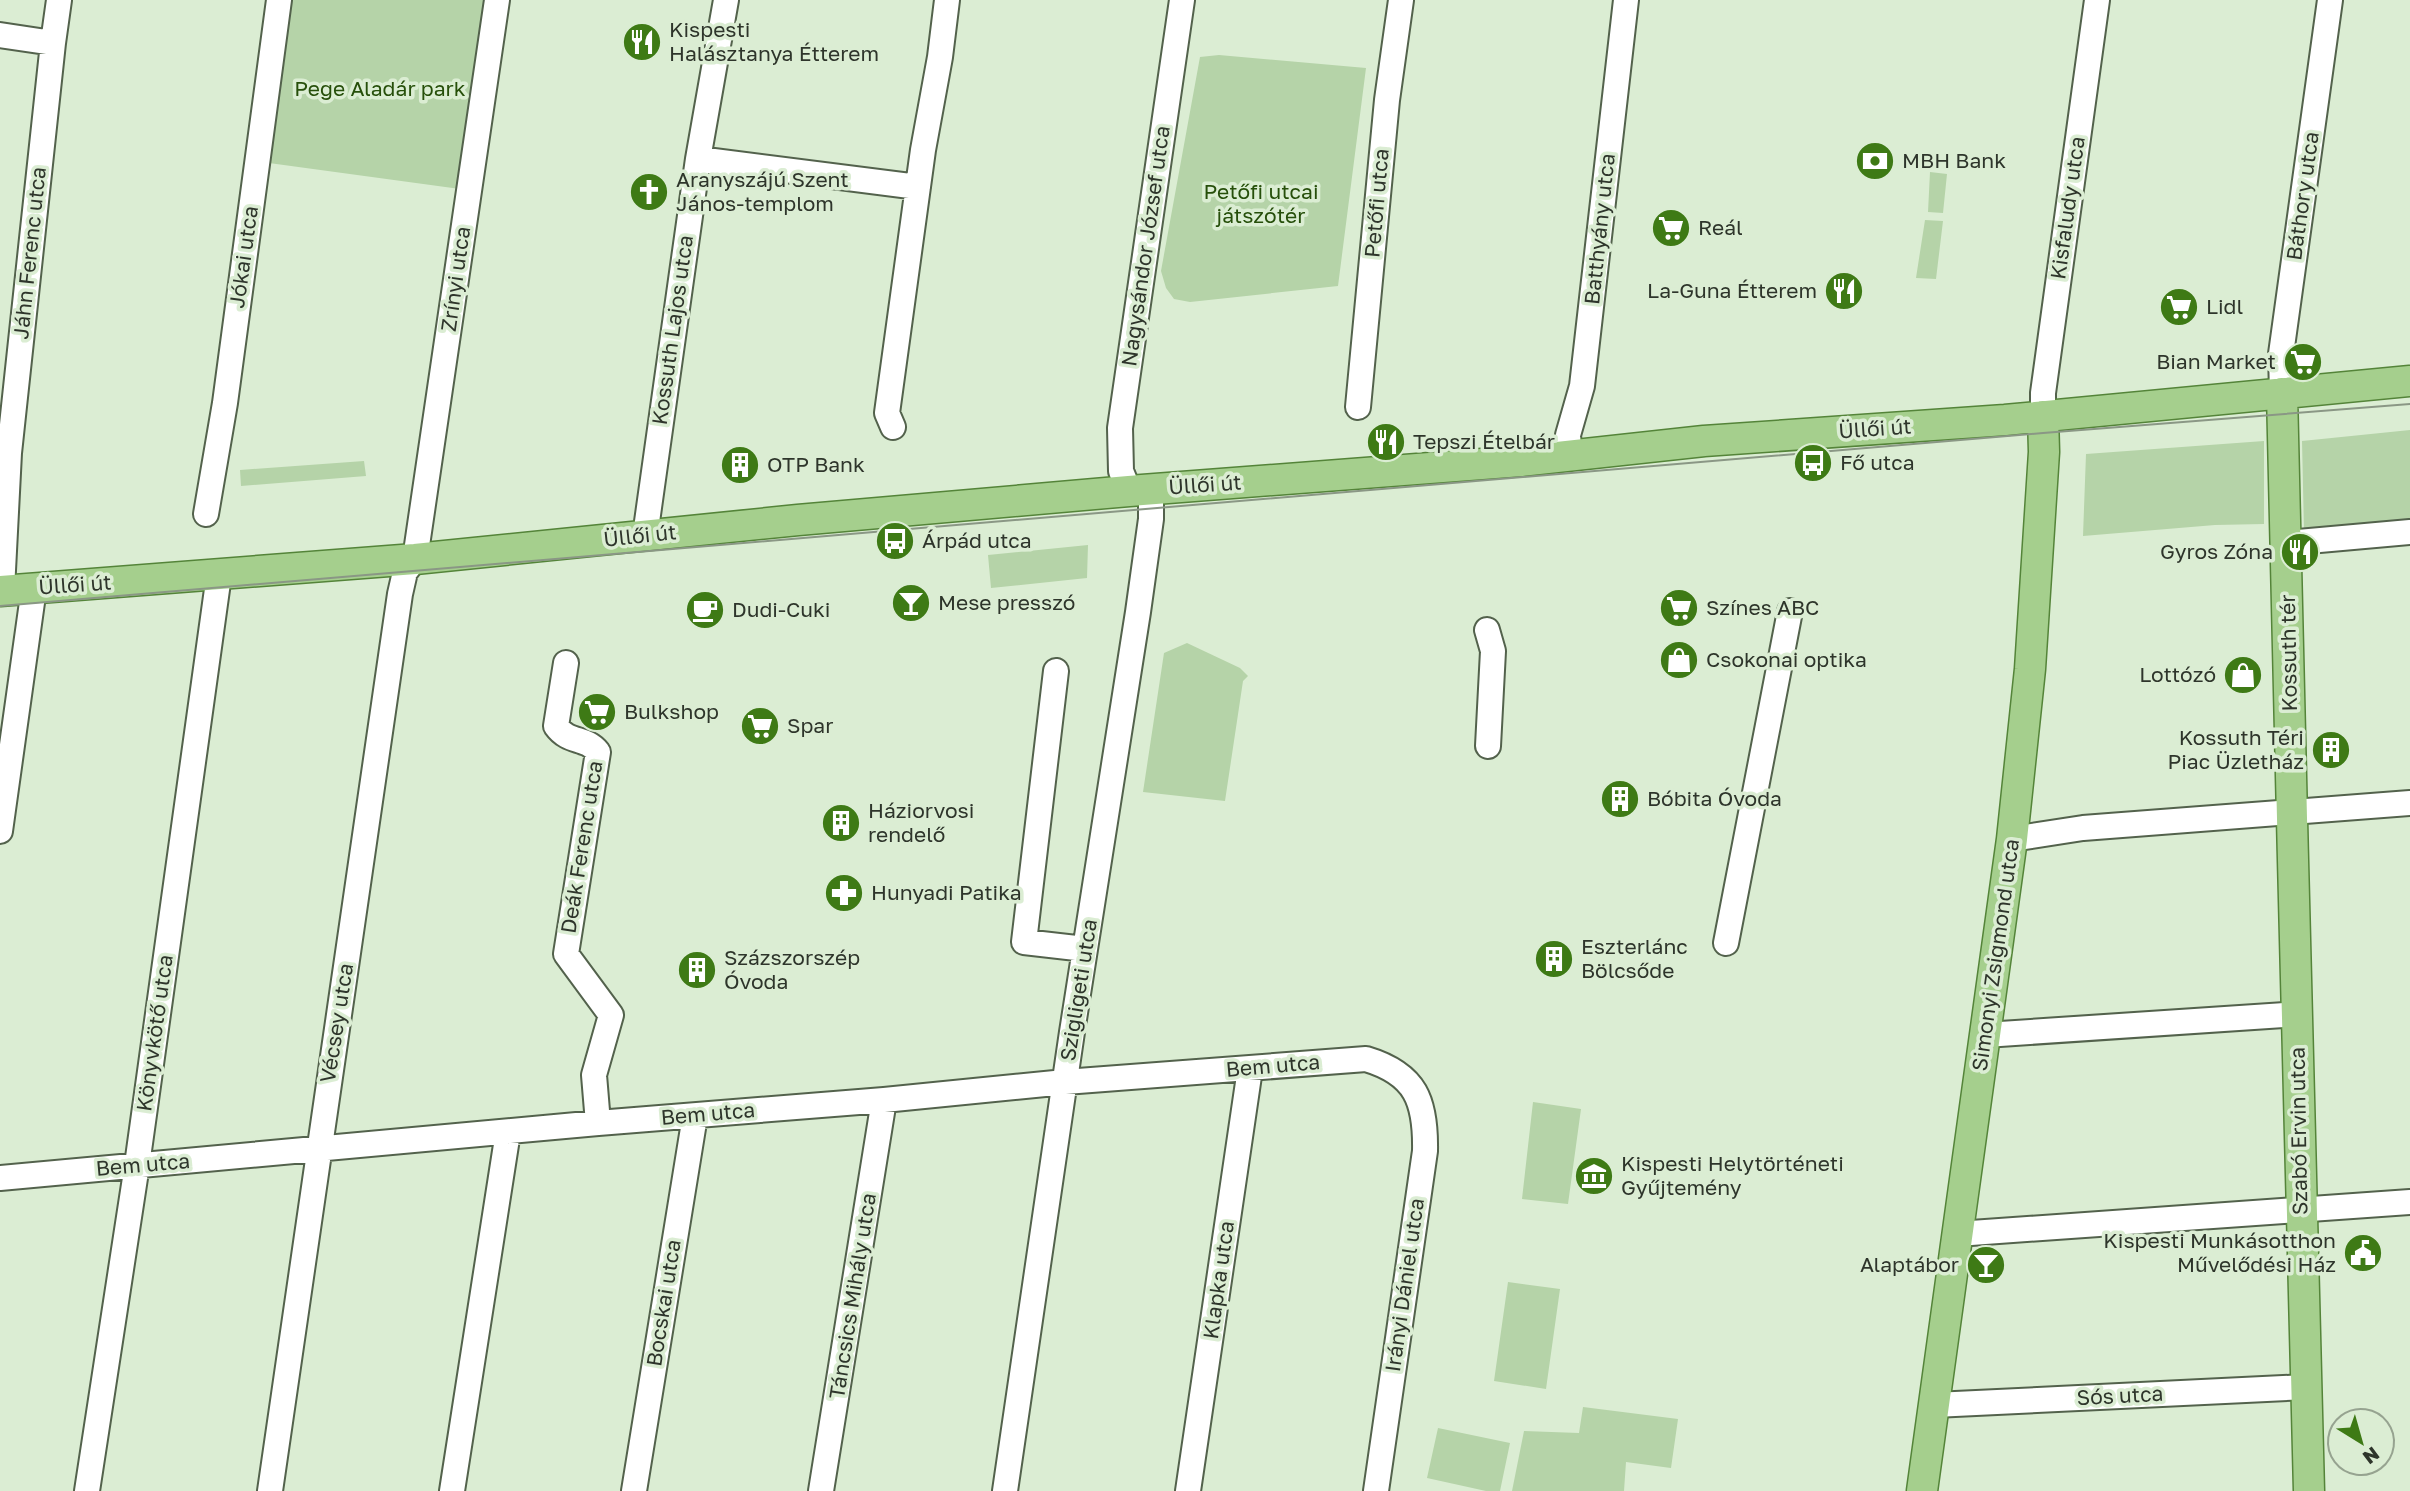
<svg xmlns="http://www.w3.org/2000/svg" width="2410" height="1491" viewBox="0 0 2410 1491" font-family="'Golos Text',sans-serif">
  <rect width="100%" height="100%" fill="#dbedd3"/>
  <path fill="#b5d3a8" d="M 292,0 L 486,0 L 460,189 L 269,163 Z
    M 1219,55 L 1366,68 L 1338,286 L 1190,302 L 1174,299 L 1166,288 L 1161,271 L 1200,57 Z
    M 1930,172 L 1947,174 L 1943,213 L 1928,212 Z
    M 1925,220 L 1943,221 L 1936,279 L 1916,278 Z
    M 2410,430 L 2410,522 L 2304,532 L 2302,441 Z
    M 2264,441 L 2264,524 L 2215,525 L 2083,536 L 2086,454 Z
    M 364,461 L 366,476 L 241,486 L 240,470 Z
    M 1088,545 L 1087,578 L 991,588 L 988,555 Z
    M 1187,643 L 1240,668 L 1248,676 L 1243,681 L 1225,801 L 1143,792 L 1164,653 Z
    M 1533,1102 L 1581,1109 L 1568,1204 L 1522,1199 Z
    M 1508,1282 L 1560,1289 L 1546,1389 L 1494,1381 Z
    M 1583,1407 L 1678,1419 L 1671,1468 L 1626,1462 L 1624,1491 L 1512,1491 L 1524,1431 L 1579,1433 Z
    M 1438,1428 L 1510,1443 L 1500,1491 L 1486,1491 L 1427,1478 Z"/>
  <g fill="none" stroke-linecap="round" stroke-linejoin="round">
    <g stroke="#53624c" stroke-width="28">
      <path id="minor" d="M 0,35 L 53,43
        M 698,159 L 918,187
        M 2282,393 L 2281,354 L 2330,0
        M 1358,407 L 1387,100 L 1401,0
        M 2043,416 L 2043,393 L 2097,0
        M 893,427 L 887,413 L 923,150 L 940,57 L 947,0
        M 1570,457 L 1568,435 L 1582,386 L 1626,0
        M 1129,491 L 1121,471 L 1120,428 L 1182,0
        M 206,514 L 225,403 L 279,0
        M 645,536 L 698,159 L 726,0
        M 2286,543 L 2410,532
        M 2,590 L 9,453 L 53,43 L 59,0
        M 1487,630 L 1493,651 L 1488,746
        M 566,663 L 556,726 C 569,744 585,736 598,752 L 566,954 L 611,1015 L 594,1075 L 598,1123
        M 1056,671 L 1024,942 L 1085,949
        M 0,831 L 34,588
        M 2012,839 L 2083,828 L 2410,803
        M 1726,943 L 1790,611
        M 1985,1035 L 2298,1014
        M 0,1178 L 598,1123 L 884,1100 L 1065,1082 L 1366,1059 C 1416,1074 1426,1101 1425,1151 L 1376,1491
        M 1957,1234 L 2410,1202
        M 1934,1405 L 2306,1387
        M 87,1491 L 137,1165 L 219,575
        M 270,1491 L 400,594 L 405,572 L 415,559 L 497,0
        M 452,1491 L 508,1132
        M 634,1491 L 695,1116
        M 821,1491 L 884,1100
        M 1005,1491 L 1072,1032 L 1138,612 L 1151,519 L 1151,489
        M 1188,1491 L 1250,1069"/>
    </g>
    <g stroke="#548439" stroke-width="33">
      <path id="major" d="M 2282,393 C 2292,759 2297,1125 2309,1491
        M 0,591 L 415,559 L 798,520 L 1129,491 L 1521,461 L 1704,441 L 2005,420 L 2410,381
        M 1922,1491 L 2012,839 L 2030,669 L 2044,452 L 2043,416"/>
    </g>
    <use href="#minor" stroke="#fff" stroke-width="24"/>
    <use href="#major" stroke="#a5cf8d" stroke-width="30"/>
    <path stroke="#8a9785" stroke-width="2" d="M 0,606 L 2043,433 L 2410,404"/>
  </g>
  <defs>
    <g id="restaurant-disc" transform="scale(2.0125)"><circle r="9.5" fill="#3e7a15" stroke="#dbedd3"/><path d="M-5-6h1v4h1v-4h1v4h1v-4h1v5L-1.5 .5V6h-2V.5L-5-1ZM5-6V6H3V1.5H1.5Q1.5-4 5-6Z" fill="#fff"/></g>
    <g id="bank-disc" transform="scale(2.0125)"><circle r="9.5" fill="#3e7a15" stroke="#dbedd3"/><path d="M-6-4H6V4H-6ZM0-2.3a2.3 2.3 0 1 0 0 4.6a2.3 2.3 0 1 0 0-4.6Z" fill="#fff"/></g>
    <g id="church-disc" transform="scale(2.0125)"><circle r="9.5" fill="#3e7a15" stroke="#dbedd3"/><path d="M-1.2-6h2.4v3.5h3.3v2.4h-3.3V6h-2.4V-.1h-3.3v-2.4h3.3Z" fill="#fff"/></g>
    <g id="supermarket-disc" transform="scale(2.0125)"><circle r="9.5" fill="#3e7a15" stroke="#dbedd3"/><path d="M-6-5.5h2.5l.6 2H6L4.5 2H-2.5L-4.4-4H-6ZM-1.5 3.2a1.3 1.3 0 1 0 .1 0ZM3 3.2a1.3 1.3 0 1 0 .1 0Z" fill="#fff"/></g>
    <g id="bus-disc" transform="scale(2.0125)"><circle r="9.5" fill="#3e7a15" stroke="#dbedd3"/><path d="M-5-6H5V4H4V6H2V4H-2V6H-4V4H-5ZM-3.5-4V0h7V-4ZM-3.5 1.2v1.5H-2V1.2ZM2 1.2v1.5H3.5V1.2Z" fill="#fff"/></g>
    <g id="building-disc" transform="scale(2.0125)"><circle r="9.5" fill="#3e7a15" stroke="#dbedd3"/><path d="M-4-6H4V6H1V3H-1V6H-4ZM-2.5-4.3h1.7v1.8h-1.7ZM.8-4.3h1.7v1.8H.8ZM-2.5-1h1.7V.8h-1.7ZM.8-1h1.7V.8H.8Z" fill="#fff"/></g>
    <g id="bar-disc" transform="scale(2.0125)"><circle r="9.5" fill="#3e7a15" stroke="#dbedd3"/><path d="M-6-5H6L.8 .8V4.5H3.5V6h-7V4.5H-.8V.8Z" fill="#fff"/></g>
    <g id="cafe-disc" transform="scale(2.0125)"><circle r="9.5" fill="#3e7a15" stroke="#dbedd3"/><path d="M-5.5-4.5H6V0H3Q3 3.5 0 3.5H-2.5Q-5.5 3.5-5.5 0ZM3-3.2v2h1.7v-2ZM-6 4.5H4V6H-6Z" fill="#fff"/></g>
    <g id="shop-disc" transform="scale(2.0125)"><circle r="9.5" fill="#3e7a15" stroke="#dbedd3"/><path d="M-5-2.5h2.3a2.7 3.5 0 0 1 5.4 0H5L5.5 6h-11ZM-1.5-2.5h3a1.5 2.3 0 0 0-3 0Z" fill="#fff"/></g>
    <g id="pharmacy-disc" transform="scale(2.0125)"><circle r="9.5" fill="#3e7a15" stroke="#dbedd3"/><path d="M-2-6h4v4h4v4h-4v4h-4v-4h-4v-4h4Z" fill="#fff"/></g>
    <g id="museum-disc" transform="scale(2.0125)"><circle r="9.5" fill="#3e7a15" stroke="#dbedd3"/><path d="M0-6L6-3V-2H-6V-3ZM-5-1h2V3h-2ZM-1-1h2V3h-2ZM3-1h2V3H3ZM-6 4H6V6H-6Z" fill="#fff"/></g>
    <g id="civic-disc" transform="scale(2.0125)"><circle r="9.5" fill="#3e7a15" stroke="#dbedd3"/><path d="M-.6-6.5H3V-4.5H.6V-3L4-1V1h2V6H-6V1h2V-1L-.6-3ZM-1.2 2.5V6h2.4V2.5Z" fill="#fff"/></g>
  </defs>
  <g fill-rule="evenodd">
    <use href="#restaurant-disc" x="642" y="42"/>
    <use href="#bank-disc" x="1875" y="161"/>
    <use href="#church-disc" x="649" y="192"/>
    <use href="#supermarket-disc" x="1671" y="228"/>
    <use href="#restaurant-disc" x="1844" y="291"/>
    <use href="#supermarket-disc" x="2179" y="307"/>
    <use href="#supermarket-disc" x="2303" y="362"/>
    <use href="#restaurant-disc" x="1386" y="442"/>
    <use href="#bus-disc" x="1813" y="463"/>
    <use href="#building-disc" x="740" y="465"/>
    <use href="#bus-disc" x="895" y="541"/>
    <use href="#restaurant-disc" x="2300" y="552"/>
    <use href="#bar-disc" x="911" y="603"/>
    <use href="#supermarket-disc" x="1679" y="608"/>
    <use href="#cafe-disc" x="705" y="610"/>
    <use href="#shop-disc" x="1679" y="660"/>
    <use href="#shop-disc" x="2243" y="675"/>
    <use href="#supermarket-disc" x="597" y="712"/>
    <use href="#supermarket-disc" x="760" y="726"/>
    <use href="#building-disc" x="2331" y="750"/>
    <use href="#building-disc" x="1620" y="799"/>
    <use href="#building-disc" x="841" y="823"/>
    <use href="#pharmacy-disc" x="844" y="893"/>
    <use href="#building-disc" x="1554" y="959"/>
    <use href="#building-disc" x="697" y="970"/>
    <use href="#museum-disc" x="1594" y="1176"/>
    <use href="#civic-disc" x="2363" y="1253"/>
    <use href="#bar-disc" x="1986" y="1265"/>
  </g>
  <g text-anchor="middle" stroke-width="7" stroke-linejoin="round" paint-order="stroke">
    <g font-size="21" fill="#2e352b" stroke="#dbedd3" text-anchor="start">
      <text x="669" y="37">Kispesti<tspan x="669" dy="24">Halásztanya Étterem</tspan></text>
      <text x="1902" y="168">MBH Bank</text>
      <text x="676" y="187">Aranyszájú Szent<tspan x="676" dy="24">János-templom</tspan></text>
      <text x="1698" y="235">Reál</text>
      <text x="1817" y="298" text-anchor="end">La-Guna Étterem</text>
      <text x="2206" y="314">Lidl</text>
      <text x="2276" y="369" text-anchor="end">Bian Market</text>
      <text x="1413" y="449">Tepszi Ételbár</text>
      <text x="1840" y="470">Fő utca</text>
      <text x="767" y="472">OTP Bank</text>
      <text x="922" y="548">Árpád utca</text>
      <text x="2273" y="559" text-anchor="end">Gyros Zóna</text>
      <text x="938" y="610">Mese presszó</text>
      <text x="1706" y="615">Színes ABC</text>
      <text x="732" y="617">Dudi-Cuki</text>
      <text x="1706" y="667">Csokonai optika</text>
      <text x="2216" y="682" text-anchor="end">Lottózó</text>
      <text x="624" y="719">Bulkshop</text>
      <text x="787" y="733">Spar</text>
      <text x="2304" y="745" text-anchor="end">Kossuth Téri<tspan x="2304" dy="24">Piac Üzletház</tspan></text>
      <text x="1647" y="806">Bóbita Óvoda</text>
      <text x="868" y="818">Háziorvosi<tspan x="868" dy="24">rendelő</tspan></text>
      <text x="871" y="900">Hunyadi Patika</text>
      <text x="1581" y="954">Eszterlánc<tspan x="1581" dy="24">Bölcsőde</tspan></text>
      <text x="724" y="965">Százszorszép<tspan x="724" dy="24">Óvoda</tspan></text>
      <text x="1621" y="1171">Kispesti Helytörténeti<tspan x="1621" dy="24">Gyűjtemény</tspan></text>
      <text x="2336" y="1248" text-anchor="end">Kispesti Munkásotthon<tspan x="2336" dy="24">Művelődési Ház</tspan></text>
      <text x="1959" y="1272" text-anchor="end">Alaptábor</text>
    </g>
    <g font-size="21" fill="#264f0a" stroke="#dbedd3">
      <text x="380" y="96">Pege Aladár park</text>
      <text x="1261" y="199">Petőfi utcai<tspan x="1261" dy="24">játszótér</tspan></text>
    </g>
    <g font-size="21" fill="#2e352b" stroke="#dbedd3">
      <text transform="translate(2303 196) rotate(-82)" y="7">Báthory utca</text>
      <text transform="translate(1377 203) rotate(-85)" y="7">Petőfi utca</text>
      <text transform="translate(2068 208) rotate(-82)" y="7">Kisfaludy utca</text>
      <text transform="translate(1600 229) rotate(-84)" y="7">Batthyány utca</text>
      <text transform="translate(1146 246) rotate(-82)" y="7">Nagysándor József utca</text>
      <text transform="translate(30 253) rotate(-84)" y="7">Jáhn Ferenc utca</text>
      <text transform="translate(244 257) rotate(-82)" y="7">Jókai utca</text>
      <text transform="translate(456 279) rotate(-82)" y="7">Zrínyi utca</text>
      <text transform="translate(673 330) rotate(-82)" y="7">Kossuth Lajos utca</text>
      <text transform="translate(1875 429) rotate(-4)" y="7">Üllői út</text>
      <text transform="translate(1205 485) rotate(-4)" y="7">Üllői út</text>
      <text transform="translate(640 536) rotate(-6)" y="7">Üllői út</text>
      <text transform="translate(75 585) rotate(-4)" y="7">Üllői út</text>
      <text transform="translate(2289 653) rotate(-91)" y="7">Kossuth tér</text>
      <text transform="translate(582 847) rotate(-81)" y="7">Deák Ferenc utca</text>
      <text transform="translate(1996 955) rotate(-82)" y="7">Simonyi Zsigmond utca</text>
      <text transform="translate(1079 990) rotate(-81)" y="7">Szigligeti utca</text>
      <text transform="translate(337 1023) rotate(-81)" y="7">Vécsey utca</text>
      <text transform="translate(155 1033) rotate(-82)" y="7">Könyvkötő utca</text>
      <text transform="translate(1273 1066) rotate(-5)" y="7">Bem utca</text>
      <text transform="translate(708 1114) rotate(-5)" y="7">Bem utca</text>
      <text transform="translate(2299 1131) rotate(-91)" y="7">Szabó Ervin utca</text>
      <text transform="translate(143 1165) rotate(-5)" y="7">Bem utca</text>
      <text transform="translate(1219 1280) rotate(-82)" y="7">Klapka utca</text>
      <text transform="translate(1405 1285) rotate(-82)" y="7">Irányi Dániel utca</text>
      <text transform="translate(853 1296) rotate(-81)" y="7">Táncsics Mihály utca</text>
      <text transform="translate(664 1303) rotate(-81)" y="7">Bocskai utca</text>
      <text transform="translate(2120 1396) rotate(-3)" y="7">Sós utca</text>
    </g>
  </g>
  <g transform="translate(2361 1442) rotate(143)"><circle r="33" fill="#dbedd3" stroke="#96a390" stroke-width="2"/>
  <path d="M0-5L12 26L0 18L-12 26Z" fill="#3e7a15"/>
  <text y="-10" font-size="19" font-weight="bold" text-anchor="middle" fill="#2e352b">N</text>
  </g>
</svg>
